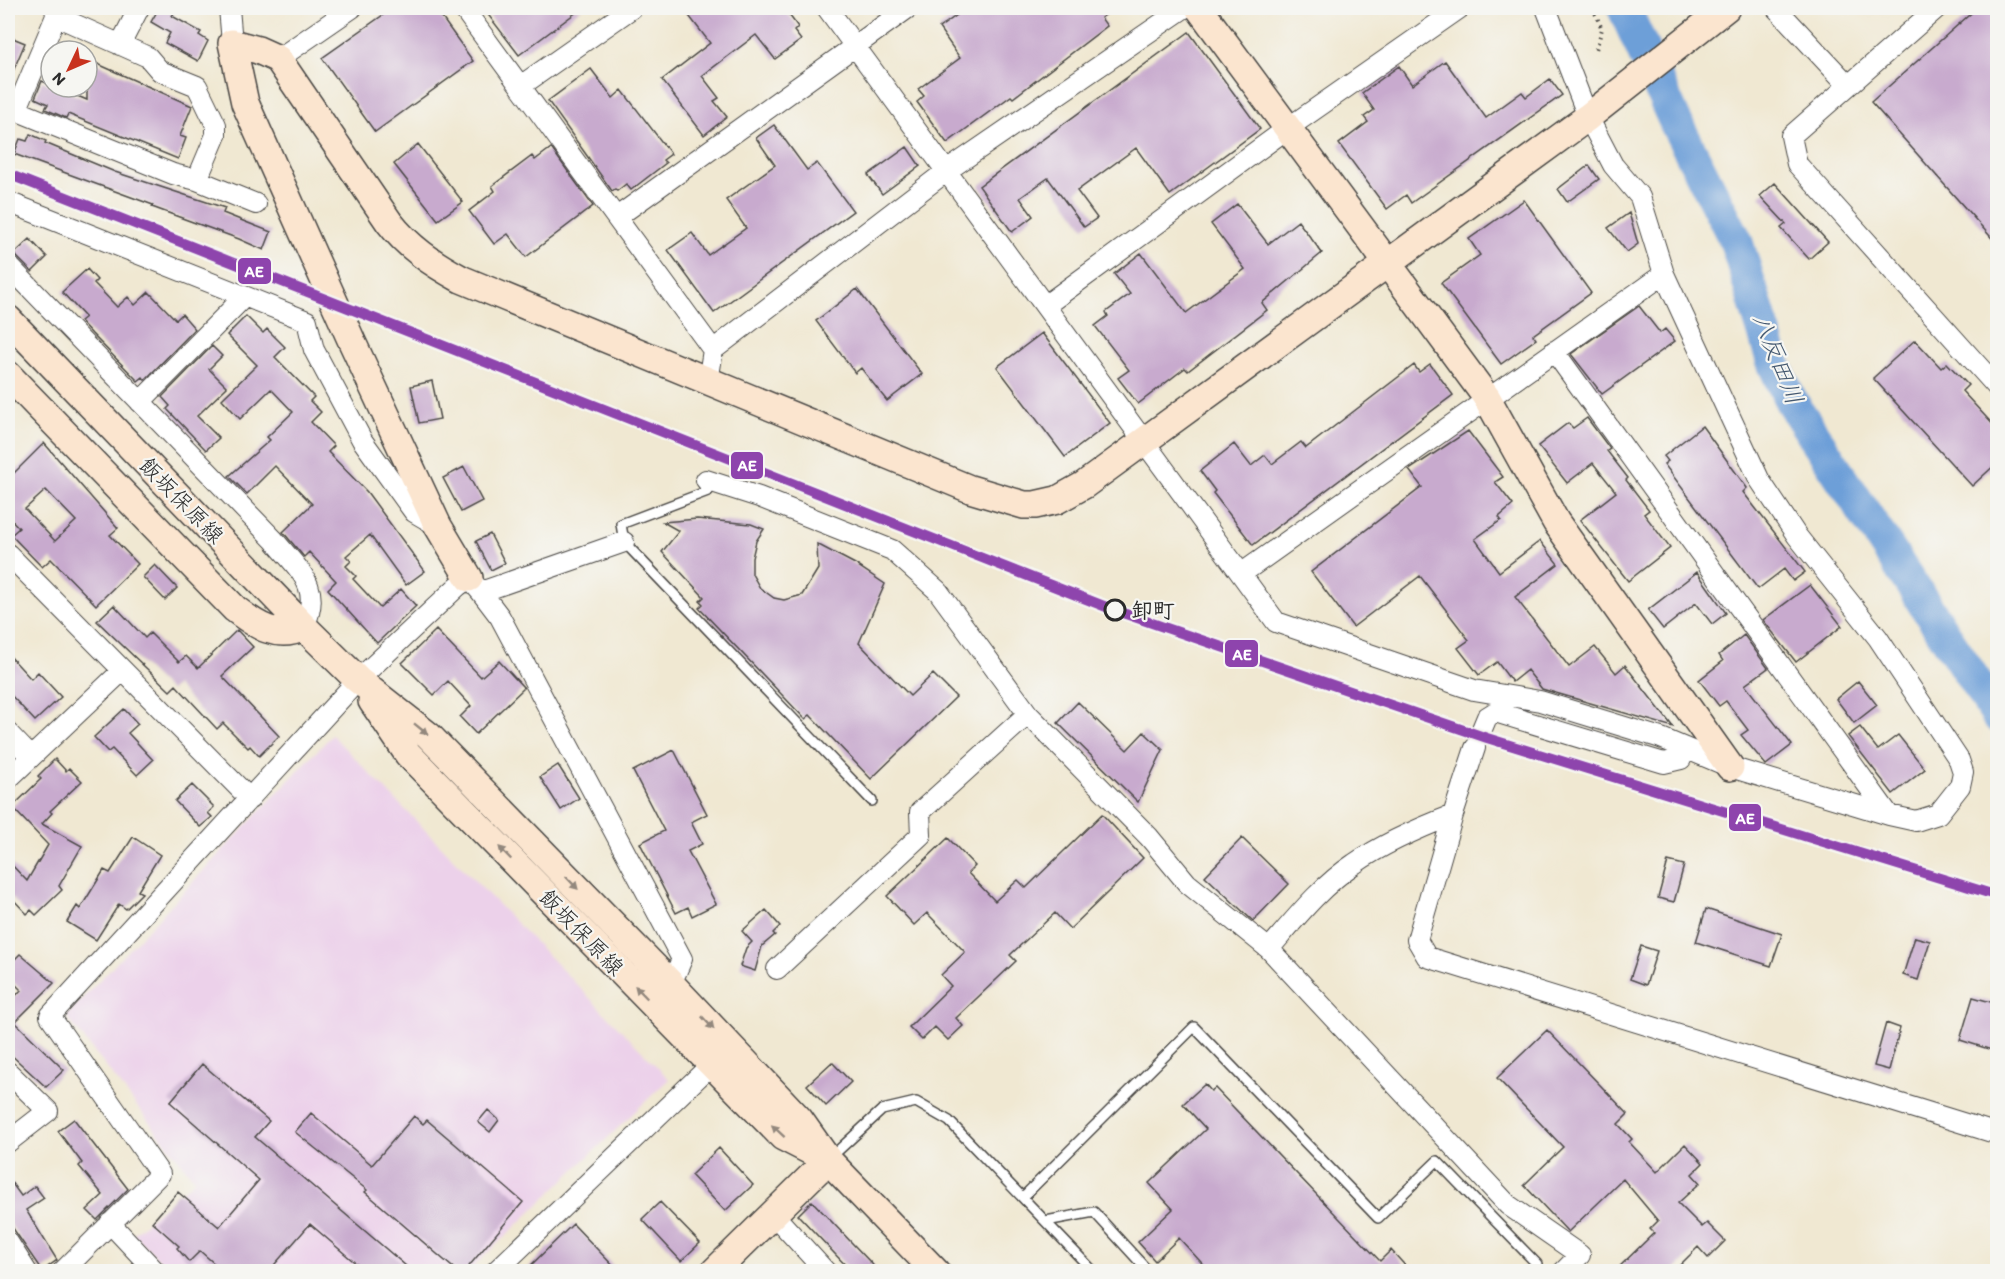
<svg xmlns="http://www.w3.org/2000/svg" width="2005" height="1279" viewBox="0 0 2005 1279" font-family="Itim,'Klee One',sans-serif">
  <rect width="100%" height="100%" fill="#f6f6f2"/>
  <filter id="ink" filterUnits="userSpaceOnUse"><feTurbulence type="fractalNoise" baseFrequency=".0167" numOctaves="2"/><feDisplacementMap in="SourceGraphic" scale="12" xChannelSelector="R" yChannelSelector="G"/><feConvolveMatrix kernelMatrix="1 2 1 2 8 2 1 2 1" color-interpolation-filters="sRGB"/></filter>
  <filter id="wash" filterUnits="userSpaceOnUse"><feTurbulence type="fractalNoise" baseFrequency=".008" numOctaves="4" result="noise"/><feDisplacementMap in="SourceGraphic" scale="24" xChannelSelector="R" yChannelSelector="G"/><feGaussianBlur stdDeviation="1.35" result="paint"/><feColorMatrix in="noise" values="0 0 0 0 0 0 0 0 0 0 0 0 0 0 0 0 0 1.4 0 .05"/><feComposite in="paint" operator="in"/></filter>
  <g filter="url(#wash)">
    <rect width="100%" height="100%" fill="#f0e8d2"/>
    <path fill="#ecd1ea" d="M 332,735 L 669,1079 L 469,1271 L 171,1271 L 133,1234 L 195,1180 L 66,1016 Z"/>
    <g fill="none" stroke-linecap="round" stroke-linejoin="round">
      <path stroke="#6d9fd8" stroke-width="34" d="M 1624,8 L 1675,121 L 1736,241 L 1774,364 L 1791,401 L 1998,716"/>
    </g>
    <g id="blocks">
      <path fill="#c8aace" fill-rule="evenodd" d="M 159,8 L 177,8 L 172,16 L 201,32 L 199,35 L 208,41 L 198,61 L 165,43 L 170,33 L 151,22 Z
        M 393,8 L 435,8 L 473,61 L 375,132 L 322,58 Z
        M 483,8 L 582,8 L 519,55 Z
        M 683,8 L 784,8 L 798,27 L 794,31 L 801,40 L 775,59 L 756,35 L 702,76 L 719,98 L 714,101 L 727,117 L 704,135 L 662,80 L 710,43 Z
        M 967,8 L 1115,8 L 1101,18 L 1107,26 L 1013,98 L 1011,96 L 947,143 L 917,102 L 924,96 L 918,89 L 960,58 L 939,28 Z
        M 1977,8 L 1998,8 L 1998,245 L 1871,102 Z
        M 1189,32 L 1260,129 L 1170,195 L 1136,148 L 1077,191 L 1097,218 L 1084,227 L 1048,178 L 1020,198 L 1033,216 L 1012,232 L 979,186 Z
        M 8,36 L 25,43 L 8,83 Z
        M 91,61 L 192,106 L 180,136 L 186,138 L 178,159 L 68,114 L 66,118 L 45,109 L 48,104 L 35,98 L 42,81 L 87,100 L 87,70 Z
        M 1445,61 L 1486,118 L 1522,92 L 1526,97 L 1550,79 L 1562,95 L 1411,203 L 1406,195 L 1387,209 L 1339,144 L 1368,122 L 1364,117 L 1374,110 L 1362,93 L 1399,66 L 1412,85 Z
        M 591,69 L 613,98 L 622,90 L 671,154 L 663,160 L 666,163 L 631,190 L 626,184 L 617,191 L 615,189 L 612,191 L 548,101 Z
        M 774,125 L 807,170 L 817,163 L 853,211 L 714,313 L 668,250 L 692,233 L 708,255 L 746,228 L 726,200 L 775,165 L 756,138 Z
        M 30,134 L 46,141 L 45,143 L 115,172 L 225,208 L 223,213 L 271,232 L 264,250 L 239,239 L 152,207 L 153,205 L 14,154 L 20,139 L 27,141 Z
        M 418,144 L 463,202 L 438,220 L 394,164 Z
        M 907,147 L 920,166 L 882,194 L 868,175 Z
        M 551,148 L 593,206 L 526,257 L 508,234 L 494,244 L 469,211 L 495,191 L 492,186 L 532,156 L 535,160 Z
        M 1589,165 L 1599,179 L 1567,202 L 1558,189 Z
        M 1775,183 L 1828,242 L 1809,259 L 1781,228 L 1786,224 L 1760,196 Z
        M 1524,200 L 1591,293 L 1533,335 L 1536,339 L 1501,364 L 1441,283 L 1480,255 L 1469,239 Z
        M 1237,204 L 1268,244 L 1298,221 L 1322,253 L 1262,303 L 1267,310 L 1188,371 L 1185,368 L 1138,404 L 1118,378 L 1129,370 L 1095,326 L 1108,316 L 1106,312 L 1130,294 L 1114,274 L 1141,253 L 1186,313 L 1245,269 L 1211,224 Z
        M 1629,213 L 1638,244 L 1627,252 L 1608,228 Z
        M 30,239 L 47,257 L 32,272 L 14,254 Z
        M 87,269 L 97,280 L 94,283 L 117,307 L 128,297 L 135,305 L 149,292 L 176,320 L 182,314 L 195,329 L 145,380 L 143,377 L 138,381 L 92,334 L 80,321 L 85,317 L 62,292 Z
        M 857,289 L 922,374 L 887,401 L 861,368 L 855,373 L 816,321 Z
        M 1639,306 L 1660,333 L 1665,329 L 1675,341 L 1602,394 L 1571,354 Z
        M 246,316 L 263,333 L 267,329 L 285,347 L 275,357 L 314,397 L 310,401 L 321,412 L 311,422 L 334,446 L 328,452 L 367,492 L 425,571 L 406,585 L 370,535 L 346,556 L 351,561 L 346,566 L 356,576 L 353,579 L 380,608 L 401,589 L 416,606 L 377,643 L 328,589 L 336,581 L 309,552 L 304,557 L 283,532 L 312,504 L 275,466 L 247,494 L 229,476 L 270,440 L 267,437 L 293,412 L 271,389 L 240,419 L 222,399 L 257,365 L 227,335 Z
        M 1042,333 L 1110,423 L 1065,457 L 997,367 Z
        M 1915,340 L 1941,368 L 1947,363 L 1968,385 L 1962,391 L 1998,430 L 1998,462 L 1972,486 L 1873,378 Z
        M 212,346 L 222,356 L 209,369 L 227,387 L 197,416 L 219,438 L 206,450 L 167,409 L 170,406 L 162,397 Z
        M 1430,364 L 1453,395 L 1253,545 L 1213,493 L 1215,491 L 1200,471 L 1234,444 L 1251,466 L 1265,455 L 1272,464 L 1301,442 L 1306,448 L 1414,365 L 1419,372 Z
        M 432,381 L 440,419 L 419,423 L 411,386 Z
        M 1587,418 L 1610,449 L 1607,451 L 1628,478 L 1626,480 L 1649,510 L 1644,514 L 1670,548 L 1628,581 L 1580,520 L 1616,492 L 1593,463 L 1567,483 L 1538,446 L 1568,423 L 1573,428 Z
        M 1702,426 L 1747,488 L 1743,492 L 1805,572 L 1793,581 L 1784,569 L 1758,589 L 1664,464 L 1668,461 L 1664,456 Z
        M 1468,431 L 1503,477 L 1495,482 L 1513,505 L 1499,517 L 1501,520 L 1475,539 L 1499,572 L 1540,541 L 1558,564 L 1515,597 L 1569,667 L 1595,647 L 1616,673 L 1625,665 L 1673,727 L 1542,689 L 1527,670 L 1512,682 L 1497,662 L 1479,675 L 1458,648 L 1469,640 L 1420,576 L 1353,627 L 1311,572 L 1422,487 L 1409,470 Z
        M 44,443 L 118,528 L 110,535 L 138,564 L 96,605 L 51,559 L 42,567 L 11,535 L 19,528 L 8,516 L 8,479 ZM 46,490 L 76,521 L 55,541 L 25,509 Z
        M 464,467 L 482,501 L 461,512 L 443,478 Z
        M 697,519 L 751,524 L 764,529 L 756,541 L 752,558 L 752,574 L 760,588 L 774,598 L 784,600 L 802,595 L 818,569 L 817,544 L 855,564 L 885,584 L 859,643 L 910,696 L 933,674 L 956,697 L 871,779 L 810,715 L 805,719 L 699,608 L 703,604 L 700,601 L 704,597 L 662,552 L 679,531 L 663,522 Z
        M 490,534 L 505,563 L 491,570 L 476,541 Z
        M 155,565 L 177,588 L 165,600 L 143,577 Z
        M 1697,572 L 1726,613 L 1712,624 L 1696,603 L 1663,629 L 1648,610 Z
        M 1810,585 L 1842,626 L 1796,662 L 1763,620 Z
        M 114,605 L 145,638 L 150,633 L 179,662 L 186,656 L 198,668 L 237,630 L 253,647 L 222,676 L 279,736 L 259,756 L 250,746 L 248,748 L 223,723 L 217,729 L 176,685 L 170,691 L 97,621 Z
        M 436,630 L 481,677 L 499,661 L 524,688 L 476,734 L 460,717 L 471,706 L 448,681 L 434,695 L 402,663 Z
        M 1744,635 L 1768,668 L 1745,685 L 1792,745 L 1766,765 L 1741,735 L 1748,730 L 1726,701 L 1719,706 L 1699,680 L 1723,661 L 1719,655 Z
        M 8,654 L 31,679 L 38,672 L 61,697 L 35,721 L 8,692 Z
        M 1858,681 L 1877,705 L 1854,723 L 1836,699 Z
        M 1078,702 L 1127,750 L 1144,732 L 1163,750 L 1138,802 L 1058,723 Z
        M 124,709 L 138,724 L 128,733 L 153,760 L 137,775 L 112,749 L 108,752 L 94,737 Z
        M 1860,727 L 1878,750 L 1898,735 L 1925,769 L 1893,794 L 1848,736 Z
        M 674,750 L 707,814 L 691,822 L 702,844 L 688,851 L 716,904 L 692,916 L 688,907 L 676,913 L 640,843 L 664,831 L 633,771 Z
        M 55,759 L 66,771 L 69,768 L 82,781 L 50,811 L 52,813 L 42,824 L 82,846 L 59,886 L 62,890 L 36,915 L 31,910 L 27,914 L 8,894 L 8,861 L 27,881 L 48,845 L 12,807 L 41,779 L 38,776 Z
        M 558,765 L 579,798 L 561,810 L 540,777 Z
        M 192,785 L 214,807 L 208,813 L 212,817 L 200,827 L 175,801 Z
        M 1102,814 L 1143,858 L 1070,929 L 1055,913 L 1010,955 L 1016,961 L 956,1018 L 963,1026 L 948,1040 L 935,1027 L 922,1040 L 909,1027 L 951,986 L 941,975 L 965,952 L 927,913 L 914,925 L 887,896 L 948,838 L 975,866 L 968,873 L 995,901 L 1018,880 L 1026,888 Z
        M 133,837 L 160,855 L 138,891 L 142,893 L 126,909 L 119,904 L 96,940 L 67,922 L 77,906 L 80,909 L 104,870 L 110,873 Z
        M 1242,838 L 1289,884 L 1253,921 L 1205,876 Z
        M 1668,861 L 1684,865 L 1674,902 L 1658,898 Z
        M 1706,909 L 1782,934 L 1771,966 L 1696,942 Z
        M 766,910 L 780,926 L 773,933 L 775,935 L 762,946 L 755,971 L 740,966 L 746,948 L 752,942 L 742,931 Z
        M 1915,937 L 1930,941 L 1918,980 L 1903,975 Z
        M 1641,946 L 1657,951 L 1646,985 L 1630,979 Z
        M 20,954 L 54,983 L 15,1022 L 64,1070 L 46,1087 L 8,1052 L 8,1004 L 21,990 L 8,977 L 8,966 Z
        M 1973,997 L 1998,1004 L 1998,1052 L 1960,1040 Z
        M 1886,1023 L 1900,1028 L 1889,1070 L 1874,1066 Z
        M 1547,1030 L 1628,1114 L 1618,1124 L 1632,1139 L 1629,1142 L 1657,1172 L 1685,1144 L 1703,1163 L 1692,1174 L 1700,1183 L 1678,1203 L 1702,1227 L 1707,1223 L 1725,1241 L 1708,1258 L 1698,1247 L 1673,1272 L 1614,1272 L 1654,1233 L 1650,1229 L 1658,1221 L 1623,1179 L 1568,1232 L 1524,1185 L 1563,1147 L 1497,1078 Z
        M 832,1062 L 851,1082 L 826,1106 L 807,1085 Z
        M 202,1064 L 269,1121 L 255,1137 L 413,1272 L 366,1272 L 310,1224 L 268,1272 L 224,1272 L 200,1251 L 189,1262 L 177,1248 L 179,1246 L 152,1222 L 178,1192 L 219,1227 L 259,1180 L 170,1102 Z
        M 1205,1084 L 1211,1091 L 1215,1088 L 1380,1261 L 1391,1250 L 1411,1272 L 1210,1272 L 1179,1238 L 1155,1261 L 1138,1242 L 1173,1209 L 1149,1183 L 1206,1129 L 1183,1104 Z
        M 488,1110 L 499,1120 L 490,1132 L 478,1122 Z
        M 311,1113 L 372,1165 L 414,1116 L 423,1124 L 427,1120 L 523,1202 L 464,1272 L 458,1272 L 365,1192 L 367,1190 L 295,1132 Z
        M 74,1119 L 128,1189 L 97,1220 L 87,1210 L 103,1195 L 79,1166 L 82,1163 L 58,1131 Z
        M 719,1148 L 753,1185 L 725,1211 L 691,1175 Z
        M 8,1178 L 21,1196 L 35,1186 L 44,1198 L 26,1210 L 57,1260 L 42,1271 L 8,1221 Z
        M 812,1201 L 872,1264 L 878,1272 L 852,1272 L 798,1215 Z
        M 660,1202 L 700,1243 L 681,1261 L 642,1219 Z
        M 573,1224 L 619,1272 L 524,1272 Z"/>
    </g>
  </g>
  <g filter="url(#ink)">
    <use href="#blocks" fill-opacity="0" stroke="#494744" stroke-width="1.5"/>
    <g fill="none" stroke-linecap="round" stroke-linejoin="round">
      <g stroke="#494744" stroke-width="12">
        <path id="lane" d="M 715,483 L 708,491 L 621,524 L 624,542 L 872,801
          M 830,1158 L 882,1110 L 916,1102 L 949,1121 L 1094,1272
          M 1023,1197 L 1194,1027 L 1378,1218 L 1437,1161 L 1537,1264 L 1528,1272
          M 1046,1221 L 1094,1212 L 1149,1272"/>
      </g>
      <g stroke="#494744" stroke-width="22">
        <path id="street" d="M 229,8 L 232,43
          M 463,8 L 713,350 L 708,382
          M 827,8 L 1241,574 L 1664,274
          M 1776,8 L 1848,85
          M 1937,8 L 1791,136 L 1797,164 L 1998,388
          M 120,45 L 139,8
          M 278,59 L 352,8
          M 522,85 L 632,8
          M 8,107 L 173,174 L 197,180 L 216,135 L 216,125 L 197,86 L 160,71 L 148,57 L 56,16
          M 16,111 L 56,16 L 55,8
          M 197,180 L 256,204
          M 8,202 L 307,321 L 314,350 L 362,440 L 414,512 L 438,526
          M 617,217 L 908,8
          M 8,265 L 274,540 C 299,571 323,586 304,627
          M 1046,305 L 1288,128 L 1460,8
          M 713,350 L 948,170 L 1184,8
          M 1554,351 L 1889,815
          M 140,402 L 243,298
          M 706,480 L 759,497 L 892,550 L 938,591 L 1028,714
          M 8,554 L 250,799
          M 1241,574 L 1276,622 L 1474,690 L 1540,701 L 1661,738 L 1730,767 L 1889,815 L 1916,821 L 1938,814 L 1960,786 L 1963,772 L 1959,760 L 1878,638 L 1797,536 L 1759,479 L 1664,274 L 1640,197 L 1613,165 L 1588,117 L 1546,8
          M 481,592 L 500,617 L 682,959 L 671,984
          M 1482,729 L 1487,717 L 1495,712 L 1664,763 L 1681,759 L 1685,748
          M 8,733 L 31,757
          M 8,779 L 121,672
          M 1453,815 L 1475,748
          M 1269,949 C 1295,919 1321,886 1354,864 C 1384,843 1419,828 1453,815 L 1417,940 L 1427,957 L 1998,1134
          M 777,969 L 921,835 L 920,812 L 1028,714 L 1149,837 L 1187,883 L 1269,949 L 1508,1205 L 1580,1255 L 1563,1272
          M 8,1072 L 48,1111 L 8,1142
          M 773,1214 L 826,1272
          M 110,1223 L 156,1272
          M 8,1242 L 27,1272
          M 62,1272 L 160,1174 L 50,1016 L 358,680 L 458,586 L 469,578 L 481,592 L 624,542
          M 495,1272 L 712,1064"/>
      </g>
      <g stroke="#494744" stroke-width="30">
        <path id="secondary" d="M 1199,8 L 1487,398 L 1556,522 L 1730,767
          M 8,319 L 304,627 L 358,680 L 428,735 L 671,984 L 799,1119 L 828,1160 L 936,1272
          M 8,375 L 235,609 C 257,626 277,640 304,627
          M 469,578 L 438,526 L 353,344 L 245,103 L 232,43 L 258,50 L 278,59 L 389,222 C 409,248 432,263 461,279 L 970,489 L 1024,505 L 1035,505 L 1057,500 L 1084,485 L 1588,117 L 1726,8
          M 372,701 L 408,754 L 783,1137 L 824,1158
          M 714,1272 L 828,1160"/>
      </g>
      <path stroke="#494744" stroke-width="4" stroke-dasharray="1.5 4.5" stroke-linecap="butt" d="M 1593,8 L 1602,29 L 1595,53"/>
      <use href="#lane" stroke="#fff" stroke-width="9"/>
      <use href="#street" stroke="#fff" stroke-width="20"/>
      <use href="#secondary" stroke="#fbe5cf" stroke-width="27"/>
      <g stroke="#f6f6f2" stroke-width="15">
        <path id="rail-1" d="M 8,174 L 1114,610 L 1487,738 L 1998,896"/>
      </g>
      <use href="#rail-1" stroke="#8e44ad" stroke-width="10"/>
    </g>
    <defs><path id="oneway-solid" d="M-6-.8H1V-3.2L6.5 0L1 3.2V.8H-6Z" transform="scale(1.5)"/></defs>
    <g fill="#93887d">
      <use href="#oneway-solid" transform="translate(421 729) rotate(39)"/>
      <use href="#oneway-solid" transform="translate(505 853) rotate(-134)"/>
      <use href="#oneway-solid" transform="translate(572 883) rotate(46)"/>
      <use href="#oneway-solid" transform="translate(641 992) rotate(-134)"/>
      <use href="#oneway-solid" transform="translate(708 1023) rotate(47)"/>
      <use href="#oneway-solid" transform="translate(778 1131) rotate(-137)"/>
    </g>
  </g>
  <circle fill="#f6f6f2" stroke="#2b2b2b" stroke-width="3" cx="1115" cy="610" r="10"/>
  <g text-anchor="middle" stroke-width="4.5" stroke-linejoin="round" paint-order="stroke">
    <g font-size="22" fill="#2b2b2b" stroke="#f6f6f2">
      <text transform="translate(182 500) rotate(46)" y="8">飯坂保原線</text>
      <text transform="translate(582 932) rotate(46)" y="8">飯坂保原線</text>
    </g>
    <g font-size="22" font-weight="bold" fill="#2b2b2b" stroke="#f6f6f2" text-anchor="start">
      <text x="1131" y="618">卸町</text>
    </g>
    <g font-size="24" font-style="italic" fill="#455970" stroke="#f6f6f2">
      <text transform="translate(1778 359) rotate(68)" y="8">八反田川</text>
    </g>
  </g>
  <g stroke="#f6f6f2" stroke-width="2">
    <rect x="237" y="257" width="35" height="28" rx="6" fill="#8e44ad"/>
    <rect x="730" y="451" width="34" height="29" rx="6" fill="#8e44ad"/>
    <rect x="1224" y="639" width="35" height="29" rx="6" fill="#8e44ad"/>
    <rect x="1728" y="803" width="34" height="29" rx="6" fill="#8e44ad"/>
  </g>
  <g font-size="16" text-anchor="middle" font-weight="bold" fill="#fff">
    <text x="254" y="277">AE</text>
    <text x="747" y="471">AE</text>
    <text x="1242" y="660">AE</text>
    <text x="1745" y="824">AE</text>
  </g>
  <rect width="2005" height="1279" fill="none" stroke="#f6f6f2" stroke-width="30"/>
  <g transform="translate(69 69) rotate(226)"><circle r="28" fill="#f6f6f2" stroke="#a5a5a2" stroke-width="1.5"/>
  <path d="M0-4.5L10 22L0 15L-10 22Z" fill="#c8321e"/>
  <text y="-9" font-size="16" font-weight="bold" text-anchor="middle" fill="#2b2b2b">N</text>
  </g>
</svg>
